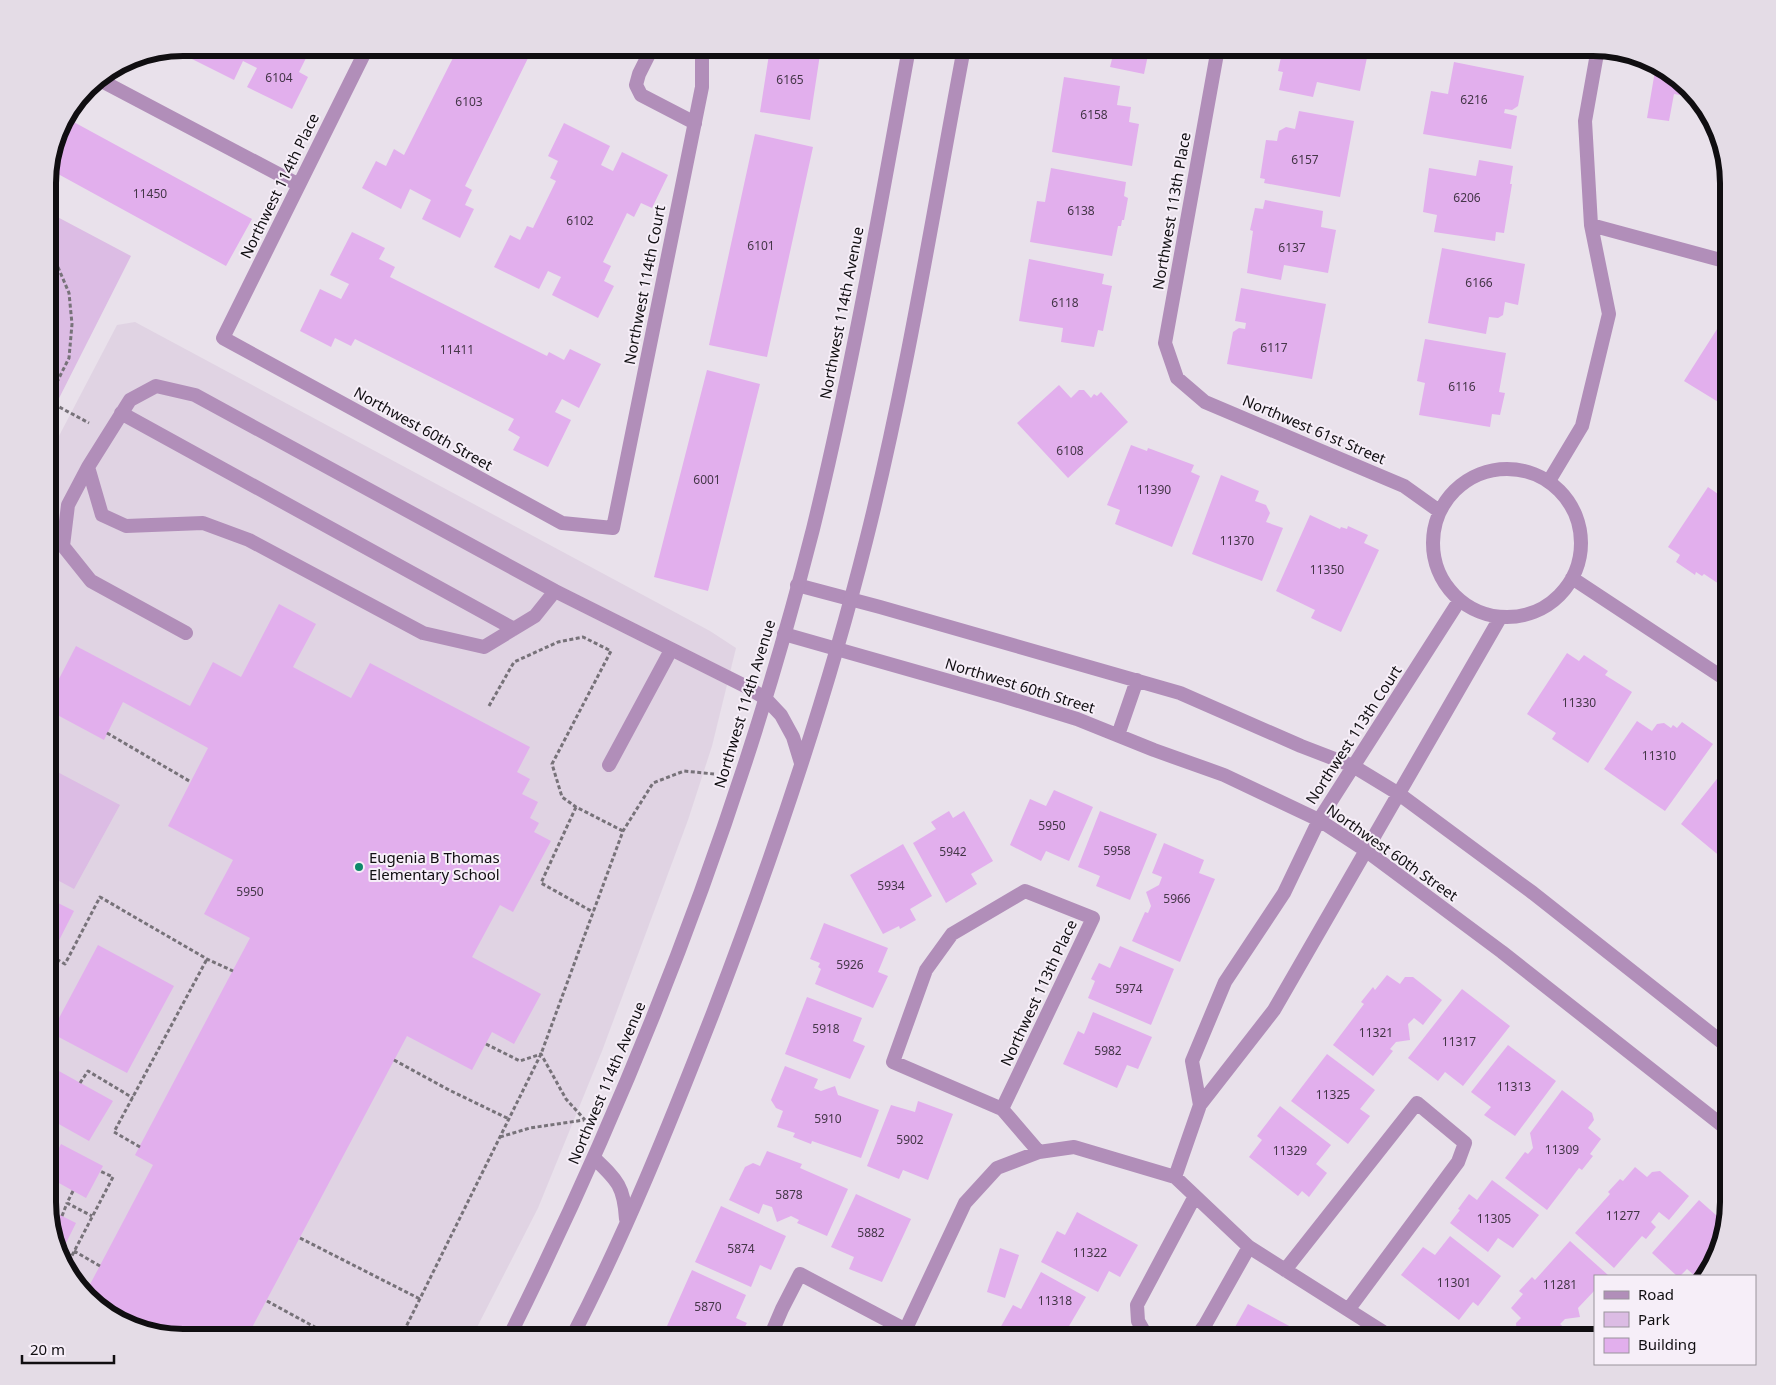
<svg xmlns="http://www.w3.org/2000/svg" width="1776" height="1385" viewBox="0 0 1776 1385" font-family="'Noto Sans',sans-serif">
  <rect width="100%" height="100%" fill="#e9e1eb"/>
  <path fill="#e0d3e3" d="M 135,322 L 710,631 L 736,648 L 712,746 L 688,820 L 602,1051 L 538,1208 L 472,1337 L 183,1337 L 140,1330 L 100,1309 L 62,1262 L 48,1210 L 48,457 L 117,325 Z"/>
  <path fill="#dcbce4" d="M 48,212 L 131,256 L 48,420 Z
    M 48,767 L 120,805 L 74,889 L 48,875 Z"/>
  <path fill="#e2afed" d="M 195,48 L 303,48 L 300,54 L 306,58 L 299,72 L 308,77 L 292,109 L 247,87 L 257,68 L 243,61 L 234,80 L 190,58 Z
    M 458,48 L 543,48 L 539,54 L 532,50 L 465,186 L 472,190 L 465,205 L 474,209 L 460,238 L 422,219 L 431,200 L 410,189 L 401,209 L 362,188 L 376,161 L 386,166 L 394,149 L 404,155 Z
    M 770,48 L 821,48 L 810,120 L 760,112 Z
    M 1078,48 L 1153,48 L 1151,56 L 1148,55 L 1144,74 L 1110,67 L 1113,55 Z
    M 1283,48 L 1369,48 L 1360,91 L 1317,82 L 1313,97 L 1279,90 L 1283,72 L 1278,71 Z
    M 1488,48 L 1523,48 L 1522,57 L 1487,51 Z
    M 1454,62 L 1524,76 L 1518,106 L 1512,110 L 1505,109 L 1504,113 L 1517,116 L 1511,149 L 1423,134 L 1431,91 L 1448,94 Z
    M 1656,65 L 1676,76 L 1693,97 L 1674,94 L 1669,121 L 1647,118 Z
    M 1064,77 L 1120,86 L 1117,105 L 1131,107 L 1129,122 L 1139,124 L 1132,166 L 1052,152 Z
    M 1299,111 L 1354,121 L 1340,197 L 1264,183 L 1265,179 L 1260,178 L 1266,140 L 1277,141 L 1279,131 L 1286,127 L 1295,129 Z
    M 1706,113 L 1714,123 L 1716,130 L 1704,128 Z
    M 70,120 L 252,219 L 226,266 L 49,169 L 56,146 Z
    M 564,123 L 610,146 L 601,165 L 613,171 L 622,152 L 668,175 L 652,208 L 641,203 L 634,217 L 627,213 L 603,262 L 611,266 L 604,281 L 614,286 L 598,318 L 552,295 L 561,277 L 548,271 L 539,289 L 494,267 L 510,235 L 520,240 L 527,226 L 533,228 L 556,181 L 550,178 L 558,161 L 548,156 Z
    M 755,134 L 813,147 L 767,357 L 709,345 Z
    M 1479,160 L 1513,166 L 1510,184 L 1512,184 L 1504,233 L 1496,232 L 1495,241 L 1434,232 L 1437,215 L 1423,212 L 1429,168 L 1476,176 Z
    M 1051,168 L 1126,182 L 1124,196 L 1128,198 L 1124,220 L 1122,220 L 1121,226 L 1118,226 L 1112,256 L 1030,242 L 1037,201 L 1045,202 Z
    M 1265,200 L 1323,211 L 1321,227 L 1336,230 L 1328,273 L 1284,265 L 1281,280 L 1247,273 L 1253,231 L 1250,230 L 1255,208 L 1263,209 Z
    M 352,232 L 385,248 L 379,259 L 395,267 L 390,277 L 547,356 L 549,352 L 564,360 L 570,349 L 601,364 L 579,408 L 562,399 L 555,412 L 571,420 L 548,467 L 513,450 L 520,437 L 508,430 L 514,419 L 355,339 L 351,346 L 335,338 L 331,347 L 300,331 L 320,289 L 341,299 L 349,284 L 330,275 Z
    M 1442,248 L 1525,264 L 1518,305 L 1505,302 L 1503,315 L 1498,318 L 1489,317 L 1486,334 L 1428,323 Z
    M 1029,259 L 1104,274 L 1102,284 L 1112,286 L 1103,331 L 1098,330 L 1094,347 L 1061,342 L 1063,328 L 1019,321 Z
    M 1241,288 L 1326,304 L 1312,379 L 1227,364 L 1233,332 L 1239,328 L 1245,329 L 1246,323 L 1235,321 Z
    M 1726,315 L 1728,317 L 1728,408 L 1684,381 Z
    M 1425,339 L 1506,353 L 1499,392 L 1505,393 L 1500,415 L 1492,414 L 1490,427 L 1419,415 L 1425,383 L 1417,381 Z
    M 707,370 L 760,384 L 708,591 L 654,577 Z
    M 1059,385 L 1071,398 L 1079,390 L 1084,390 L 1091,398 L 1094,394 L 1097,396 L 1101,392 L 1128,422 L 1068,478 L 1017,423 Z
    M 1131,445 L 1147,451 L 1148,448 L 1194,465 L 1191,472 L 1200,476 L 1172,547 L 1115,524 L 1120,510 L 1107,505 Z
    M 1221,475 L 1259,491 L 1255,501 L 1266,505 L 1270,513 L 1266,522 L 1283,528 L 1262,581 L 1192,554 Z
    M 1708,487 L 1728,501 L 1728,590 L 1704,574 L 1702,576 L 1696,572 L 1695,575 L 1676,562 L 1680,555 L 1668,547 Z
    M 1310,515 L 1340,529 L 1341,527 L 1347,529 L 1348,526 L 1368,535 L 1364,543 L 1379,550 L 1341,632 L 1311,618 L 1315,610 L 1276,591 Z
    M 279,604 L 316,624 L 293,667 L 351,698 L 370,663 L 530,747 L 517,772 L 530,779 L 522,794 L 538,802 L 530,818 L 539,823 L 534,832 L 551,841 L 513,912 L 500,905 L 472,957 L 541,994 L 514,1044 L 492,1032 L 472,1070 L 407,1036 L 247,1337 L 183,1337 L 140,1330 L 100,1309 L 86,1292 L 153,1165 L 135,1155 L 250,938 L 204,914 L 233,860 L 168,826 L 208,748 L 123,702 L 104,740 L 48,710 L 48,700 L 76,646 L 190,706 L 213,662 L 241,677 Z
    M 1567,653 L 1579,661 L 1584,655 L 1608,671 L 1605,675 L 1632,692 L 1588,763 L 1552,739 L 1556,733 L 1527,714 Z
    M 1637,721 L 1652,731 L 1657,724 L 1664,723 L 1671,728 L 1673,725 L 1677,728 L 1682,722 L 1713,744 L 1665,811 L 1604,769 Z
    M 1728,765 L 1728,863 L 1681,824 Z
    M 1054,790 L 1093,807 L 1069,861 L 1046,851 L 1041,861 L 1010,845 L 1030,799 L 1046,806 Z
    M 949,811 L 953,818 L 964,811 L 993,861 L 971,874 L 977,884 L 946,903 L 913,843 L 936,829 L 931,822 Z
    M 1100,811 L 1157,834 L 1130,900 L 1096,886 L 1100,876 L 1078,867 Z
    M 1164,843 L 1204,860 L 1199,873 L 1215,879 L 1180,962 L 1132,941 L 1145,912 L 1148,913 L 1151,906 L 1146,892 L 1159,885 L 1162,877 L 1152,873 Z
    M 903,844 L 932,896 L 910,909 L 916,920 L 900,929 L 899,926 L 883,934 L 850,875 Z
    M 48,898 L 74,911 L 48,962 Z
    M 824,923 L 888,948 L 878,972 L 888,976 L 873,1008 L 815,984 L 821,969 L 818,967 L 820,963 L 810,959 Z
    M 98,945 L 174,986 L 127,1073 L 51,1033 Z
    M 1120,946 L 1174,969 L 1151,1025 L 1088,998 L 1095,981 L 1091,979 L 1099,963 L 1110,968 Z
    M 1387,975 L 1400,984 L 1405,977 L 1413,977 L 1442,1000 L 1423,1025 L 1414,1018 L 1408,1024 L 1410,1040 L 1396,1042 L 1390,1049 L 1393,1051 L 1373,1076 L 1333,1045 L 1364,1004 L 1361,1002 L 1373,987 L 1375,990 Z
    M 1462,989 L 1510,1026 L 1463,1086 L 1445,1072 L 1438,1081 L 1408,1058 Z
    M 807,997 L 862,1018 L 853,1041 L 865,1046 L 850,1079 L 785,1054 Z
    M 1093,1012 L 1152,1037 L 1138,1069 L 1127,1065 L 1117,1088 L 1063,1064 L 1078,1031 L 1084,1034 Z
    M 1508,1045 L 1556,1081 L 1515,1136 L 1484,1115 L 1491,1107 L 1471,1092 Z
    M 1327,1054 L 1375,1090 L 1360,1109 L 1370,1116 L 1348,1144 L 1291,1101 Z
    M 48,1065 L 113,1101 L 89,1141 L 48,1118 Z
    M 785,1066 L 818,1079 L 814,1088 L 821,1091 L 835,1086 L 838,1095 L 879,1110 L 861,1158 L 812,1141 L 811,1144 L 793,1137 L 795,1133 L 777,1127 L 783,1111 L 776,1108 L 771,1100 Z
    M 1562,1090 L 1592,1113 L 1594,1120 L 1588,1128 L 1601,1139 L 1590,1154 L 1593,1156 L 1582,1170 L 1579,1168 L 1547,1210 L 1505,1178 L 1525,1152 L 1528,1154 L 1533,1148 L 1530,1133 Z
    M 918,1101 L 953,1114 L 928,1180 L 903,1170 L 899,1179 L 867,1166 L 891,1105 L 915,1112 Z
    M 1280,1106 L 1331,1145 L 1316,1164 L 1327,1173 L 1309,1197 L 1302,1191 L 1298,1196 L 1249,1157 L 1262,1140 L 1257,1136 Z
    M 61,1144 L 103,1166 L 86,1198 L 48,1177 L 48,1170 Z
    M 767,1151 L 802,1164 L 800,1168 L 848,1189 L 827,1236 L 797,1223 L 799,1220 L 791,1216 L 777,1222 L 772,1207 L 763,1204 L 759,1214 L 729,1200 L 745,1167 L 753,1163 L 760,1166 Z
    M 1635,1167 L 1647,1177 L 1652,1172 L 1660,1171 L 1689,1196 L 1669,1220 L 1659,1212 L 1651,1222 L 1656,1227 L 1646,1239 L 1642,1236 L 1614,1268 L 1575,1233 L 1610,1194 L 1608,1192 L 1620,1179 L 1623,1181 Z
    M 1492,1180 L 1539,1215 L 1513,1248 L 1498,1238 L 1488,1252 L 1450,1223 L 1460,1210 L 1458,1209 L 1469,1194 L 1477,1200 Z
    M 856,1194 L 911,1219 L 882,1282 L 849,1269 L 854,1257 L 831,1247 Z
    M 1699,1200 L 1725,1223 L 1721,1245 L 1705,1276 L 1695,1276 L 1687,1269 L 1680,1276 L 1677,1276 L 1652,1253 Z
    M 721,1206 L 786,1236 L 771,1270 L 760,1265 L 751,1287 L 695,1262 Z
    M 48,1209 L 76,1223 L 63,1249 L 57,1246 Z
    M 1077,1212 L 1138,1245 L 1120,1277 L 1109,1271 L 1098,1292 L 1041,1262 L 1057,1231 L 1065,1235 Z
    M 1450,1236 L 1501,1276 L 1478,1306 L 1473,1302 L 1459,1320 L 1401,1275 L 1423,1247 L 1435,1255 Z
    M 1570,1241 L 1608,1275 L 1595,1276 L 1595,1290 L 1578,1308 L 1580,1317 L 1565,1319 L 1560,1324 L 1568,1331 L 1562,1337 L 1522,1337 L 1517,1334 L 1516,1323 L 1521,1318 L 1511,1308 L 1523,1294 L 1519,1291 L 1532,1277 L 1535,1280 Z
    M 1000,1248 L 1019,1255 L 1005,1298 L 987,1292 Z
    M 692,1270 L 746,1295 L 736,1318 L 747,1323 L 739,1337 L 691,1337 L 667,1326 Z
    M 1041,1272 L 1086,1297 L 1065,1333 L 1066,1337 L 995,1337 L 1013,1305 L 1021,1309 Z
    M 1248,1304 L 1310,1337 L 1233,1337 L 1230,1336 Z"/>
  <g fill="none" stroke-linecap="round" stroke-linejoin="round">
    <path stroke="#777279" stroke-width="3" stroke-dasharray="4 2.5" stroke-linecap="butt" d="M 48,400 L 69,358 L 72,324 L 69,293 L 52,253 L 48,247
      M 48,401 L 89,423
      M 489,706 L 514,662 L 558,642 L 583,637 L 611,651 L 552,764 L 562,797 L 576,807 L 623,831
      M 107,733 L 191,782
      M 576,807 L 541,883 L 593,912
      M 51,956 L 65,964 L 100,897 L 207,959 L 233,971
      M 486,1044 L 520,1061 L 541,1054 L 566,1099 L 585,1120
      M 394,1060 L 449,1090 L 509,1119
      M 80,1083 L 88,1071 L 133,1098
      M 500,1137 L 530,1128 L 584,1120
      M 140,1147 L 114,1132 L 207,959
      M 73,1191 L 67,1203 L 92,1216
      M 62,1216 L 67,1203
      M 300,1238 L 420,1299
      M 74,1251 L 100,1266
      M 66,1267 L 113,1177 L 100,1171
      M 267,1301 L 333,1337
      M 401,1337 L 541,1054 L 623,831 L 653,783 L 684,771 L 714,774"/>
    <path stroke="#b18eb9" stroke-width="14" d="M 652,48 L 639,74 L 636,85 L 641,95 L 695,123
      M 121,413 L 514,629
      M 88,467 L 102,515 L 126,526 L 203,523 L 249,540 L 423,633 L 484,647 L 535,616 L 555,591
      M 186,633 L 91,581 L 63,546 L 68,505 L 88,467 L 130,400 L 156,386 L 195,395 L 555,591 L 745,686 L 765,698
      M 609,765 L 671,650"/>
    <path stroke="#b18eb9" stroke-width="14" d="M 367,48 L 223,338 L 562,523 L 613,528 L 702,87 L 702,48
      M 1218,48 L 1165,343 L 1177,378 L 1205,402 L 1404,486 L 1439,511
      M 98,79 L 299,185
      M 1591,225 L 1728,262
      M1433 543a74 74 0 1 1 148 0a74 74 0 1 1-148 0Z
      M 1549,481 L 1582,426 L 1609,314 L 1591,225 L 1585,121 L 1598,48
      M 1572,578 L 1728,681
      M 797,585 L 880,607 L 1180,693 L 1301,746 L 1353,766 L 1399,794 L 1533,893 L 1728,1047
      M 784,634 L 1002,696 L 1077,719 L 1154,750 L 1224,775 L 1319,820 L 1365,850 L 1502,952 L 1728,1130
      M 1118,735 L 1137,680
      M 1025,891 L 1093,918 L 1002,1109 L 893,1062 L 926,970 L 952,934 Z
      M 1200,1105 L 1192,1061 L 1225,982 L 1284,893 L 1319,820 L 1459,601
      M 1002,1109 L 1039,1152
      M 1175,1177 L 1200,1105 L 1274,1010 L 1500,618
      M 1285,1270 L 1417,1103 L 1465,1143 L 1458,1162 L 1348,1310
      M 770,1337 L 782,1309 L 800,1274 L 906,1330
      M 902,1337 L 965,1203 L 997,1168 L 1039,1152 L 1074,1147 L 1175,1177 L 1249,1247 L 1391,1337
      M 1147,1337 L 1138,1321 L 1137,1305 L 1195,1196
      M 1196,1337 L 1205,1325 L 1249,1247"/>
    <path stroke="#b18eb9" stroke-width="14" d="M 765,698 L 781,715 L 793,737 L 801,763
      M 594,1158 C 617,1180 624,1186 626,1219
      M 509,1337 C 637,1080 742,808 813,529 C 852,370 880,208 909,48
      M 572,1337 C 626,1233 670,1123 713,1013 C 772,859 826,701 866,541 C 907,378 933,212 964,48"/>
  </g>
  <circle fill="#0e896b" stroke="#f6eef8" stroke-width="2" cx="359" cy="867" r="5"/>
  <g text-anchor="middle" stroke-width="4" stroke-linejoin="round" paint-order="stroke">
    <g font-size="12" fill="#443648">
      <text x="279" y="82">6104</text>
      <text x="790" y="84">6165</text>
      <text x="1474" y="104">6216</text>
      <text x="469" y="106">6103</text>
      <text x="1094" y="119">6158</text>
      <text x="1305" y="164">6157</text>
      <text x="150" y="198">11450</text>
      <text x="1467" y="202">6206</text>
      <text x="1081" y="215">6138</text>
      <text x="580" y="225">6102</text>
      <text x="761" y="250">6101</text>
      <text x="1292" y="252">6137</text>
      <text x="1479" y="287">6166</text>
      <text x="1065" y="307">6118</text>
      <text x="1274" y="352">6117</text>
      <text x="457" y="354">11411</text>
      <text x="1462" y="391">6116</text>
      <text x="1070" y="455">6108</text>
      <text x="707" y="484">6001</text>
      <text x="1154" y="494">11390</text>
      <text x="1237" y="545">11370</text>
      <text x="1327" y="574">11350</text>
      <text x="1579" y="707">11330</text>
      <text x="1659" y="760">11310</text>
      <text x="1052" y="830">5950</text>
      <text x="1117" y="855">5958</text>
      <text x="953" y="856">5942</text>
      <text x="891" y="890">5934</text>
      <text x="250" y="896">5950</text>
      <text x="1177" y="903">5966</text>
      <text x="850" y="969">5926</text>
      <text x="1129" y="993">5974</text>
      <text x="826" y="1033">5918</text>
      <text x="1376" y="1037">11321</text>
      <text x="1459" y="1046">11317</text>
      <text x="1108" y="1055">5982</text>
      <text x="1514" y="1091">11313</text>
      <text x="1333" y="1099">11325</text>
      <text x="828" y="1123">5910</text>
      <text x="910" y="1144">5902</text>
      <text x="1562" y="1154">11309</text>
      <text x="1290" y="1155">11329</text>
      <text x="789" y="1199">5878</text>
      <text x="1623" y="1220">11277</text>
      <text x="1494" y="1223">11305</text>
      <text x="871" y="1237">5882</text>
      <text x="741" y="1253">5874</text>
      <text x="1090" y="1257">11322</text>
      <text x="1454" y="1287">11301</text>
      <text x="1560" y="1289">11281</text>
      <text x="1055" y="1305">11318</text>
      <text x="708" y="1311">5870</text>
    </g>
    <g font-size="15" fill="#100e11" stroke="#f6eef8">
      <text transform="translate(280 186) rotate(-64)" y="5">Northwest 114th Place</text>
      <text transform="translate(1172 211) rotate(-80)" y="5">Northwest 113th Place</text>
      <text transform="translate(645 285) rotate(-79)" y="5">Northwest 114th Court</text>
      <text transform="translate(842 313) rotate(-79)" y="5">Northwest 114th Avenue</text>
      <text transform="translate(423 429) rotate(29)" y="5">Northwest 60th Street</text>
      <text transform="translate(1314 430) rotate(23)" y="5">Northwest 61st Street</text>
      <text transform="translate(1020 686) rotate(17)" y="5">Northwest 60th Street</text>
      <text transform="translate(745 704) rotate(-73)" y="5">Northwest 114th Avenue</text>
      <text transform="translate(1354 735) rotate(-57)" y="5">Northwest 113th Court</text>
      <text transform="translate(1392 853) rotate(35)" y="5">Northwest 60th Street</text>
      <text transform="translate(1039 993) rotate(-65)" y="5">Northwest 113th Place</text>
      <text transform="translate(607 1083) rotate(-67)" y="5">Northwest 114th Avenue</text>
    </g>
    <g font-size="15" fill="#100e11" stroke="#f6eef8" text-anchor="start">
      <text x="369" y="863">Eugenia B Thomas<tspan x="369" dy="17">Elementary School</tspan></text>
    </g>
  </g>
  <path d="M0 0H1776V1385H0ZM183 56H1593A127 127 0 0 1 1720 183V1202A127 127 0 0 1 1593 1329H183A127 127 0 0 1 56 1202V183A127 127 0 0 1 183 56Z" fill="#e4dce6" fill-rule="evenodd"/>
  <path fill="none" stroke="#100e11" stroke-width="6" d="M183 56H1593A127 127 0 0 1 1720 183V1202A127 127 0 0 1 1593 1329H183A127 127 0 0 1 56 1202V183A127 127 0 0 1 183 56Z"/>
  <rect x="1594" y="1275" width="162" height="90" fill="#f6eef8" stroke="#9a949c"/>
  <rect x="1604" y="1291" width="25" height="8" fill="#b18eb9" stroke="#9a949c"/>
  <text x="1638" y="1300" font-size="15" fill="#100e11">Road</text>
  <rect x="1604" y="1312" width="25" height="15" fill="#dcbce4" stroke="#9a949c"/>
  <text x="1638" y="1325" font-size="15" fill="#100e11">Park</text>
  <rect x="1604" y="1338" width="25" height="15" fill="#e2afed" stroke="#9a949c"/>
  <text x="1638" y="1350" font-size="15" fill="#100e11">Building</text>
  <path d="M22 1355v8h92v-8" fill="none" stroke="#100e11" stroke-width="2.5"/>
  <text x="30" y="1355" font-size="15" fill="#100e11" stroke="#f6eef8" stroke-width="4" paint-order="stroke">20 m</text>
</svg>
